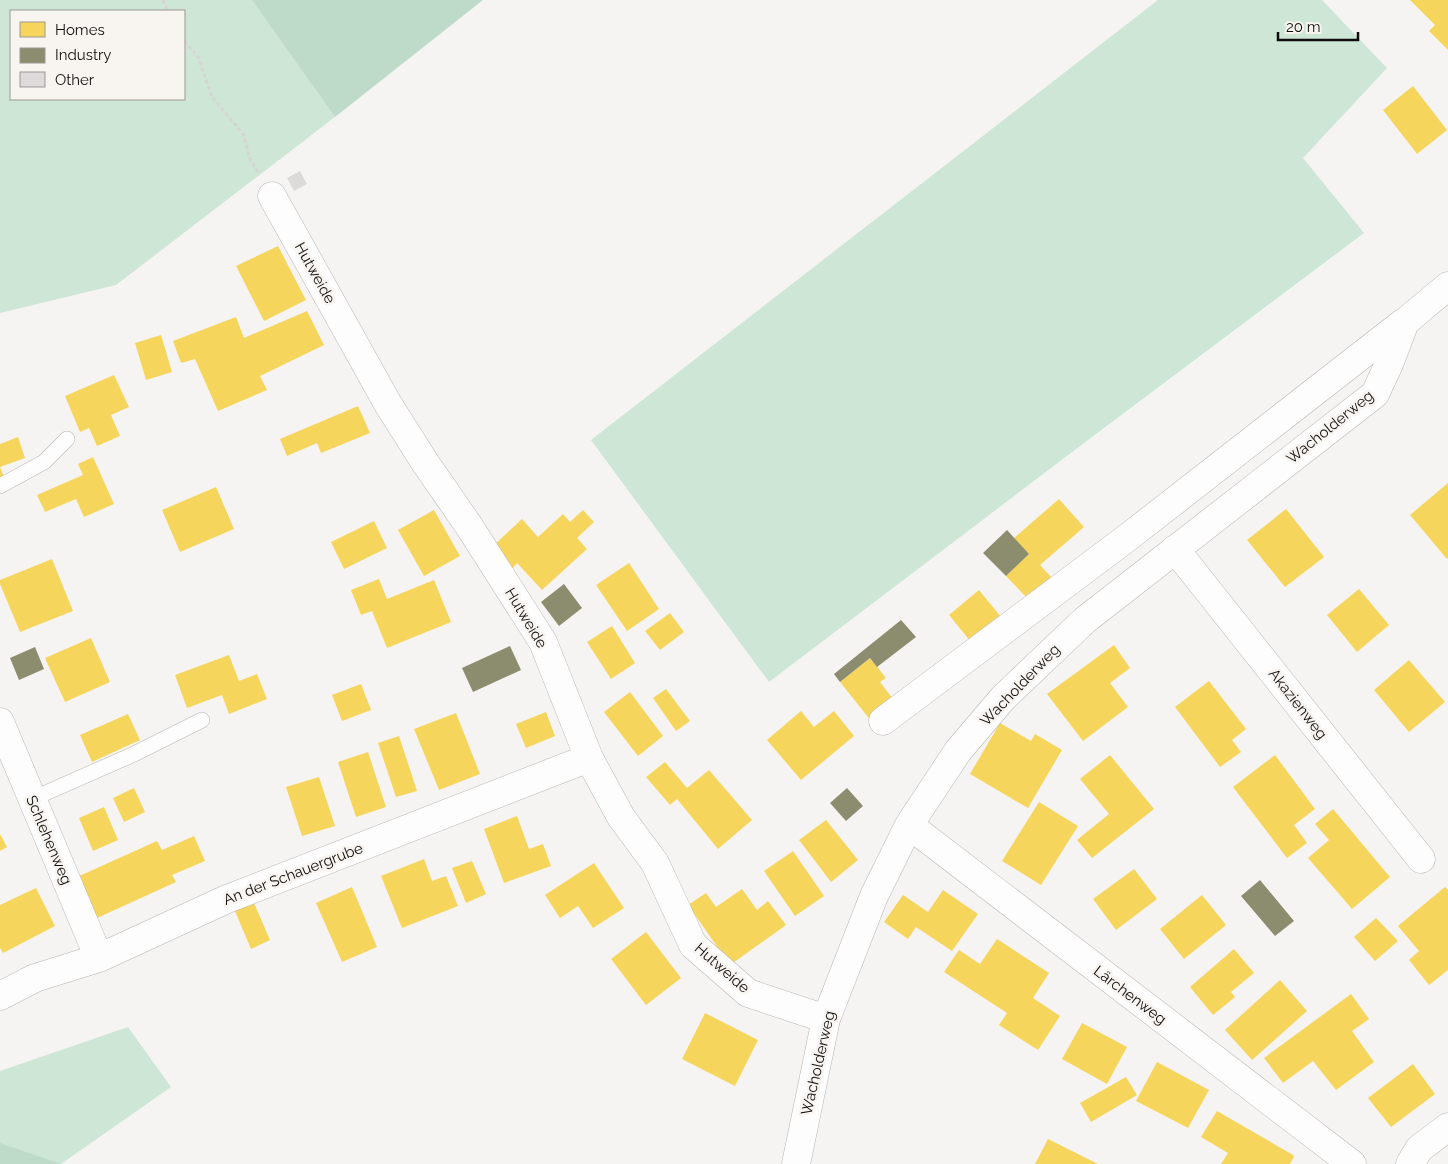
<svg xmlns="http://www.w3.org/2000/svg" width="1448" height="1164" viewBox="0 0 1448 1164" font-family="Raleway,sans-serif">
  <rect width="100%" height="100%" fill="#f6f4f2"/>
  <path fill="#cde6d5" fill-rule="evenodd" d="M 0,0 L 253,0 L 335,117 L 116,285 L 0,313 ZM 11,11 L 184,11 L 184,99 L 11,99 Z
    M 1158,0 L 1322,0 L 1387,68 L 1303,158 L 1364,233 L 1088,440 L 769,682 L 591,440 Z
    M 128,1027 L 171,1087 L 61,1164 L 0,1164 L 0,1071 Z"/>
  <path fill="#bddbc8" d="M 252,0 L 483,0 L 335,117 Z
    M 0,1143 L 61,1164 L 0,1164 Z"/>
  <path fill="#f6d55c" d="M 1410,0 L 1448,0 L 1448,50 L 1429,31 L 1435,25 Z
    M 1413,86 L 1447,130 L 1417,154 L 1383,110 Z
    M 278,246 L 306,300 L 264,321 L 236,266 Z
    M 307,311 L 324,345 L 260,376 L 267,390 L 218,411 L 195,359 L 181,363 L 173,341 L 236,317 L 244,338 Z
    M 161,335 L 172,372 L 146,380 L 135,343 Z
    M 114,375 L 129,407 L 111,415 L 120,436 L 97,446 L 89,428 L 80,432 L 65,396 Z
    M 358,406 L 370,433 L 321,453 L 317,443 L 287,456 L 280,439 Z
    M 18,437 L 25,458 L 0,467 L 4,477 L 0,479 L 0,444 Z
    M 93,457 L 114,504 L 84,517 L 76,499 L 45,512 L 37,495 L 83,475 L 78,464 Z
    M 1448,483 L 1448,558 L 1447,559 L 1410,515 Z
    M 216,487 L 234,529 L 180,552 L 162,510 Z
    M 1059,499 L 1084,527 L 1040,565 L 1052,578 L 1029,600 L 1006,576 L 1029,554 L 1014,538 Z
    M 1286,509 L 1324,557 L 1285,587 L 1247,540 Z
    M 434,510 L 460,556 L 424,576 L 398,530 Z
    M 583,510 L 594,522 L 577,538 L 587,549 L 542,590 L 517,563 L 512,569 L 492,547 L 522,519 L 538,537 L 563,514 L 570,522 Z
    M 374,521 L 387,548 L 344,569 L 331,542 Z
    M 52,559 L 73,611 L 20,632 L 0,584 L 0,580 Z
    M 629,563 L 659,609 L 627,631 L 596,585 Z
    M 379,579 L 387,599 L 434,580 L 451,622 L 387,648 L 372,611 L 361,615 L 351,590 Z
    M 1359,589 L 1389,625 L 1357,652 L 1327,615 Z
    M 979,590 L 1001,617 L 971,642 L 949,615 Z
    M 670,613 L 684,632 L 660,650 L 645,631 Z
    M 612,626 L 635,663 L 611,679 L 587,642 Z
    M 91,638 L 110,682 L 65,702 L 45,658 Z
    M 1114,645 L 1130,668 L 1110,683 L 1128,707 L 1083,741 L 1047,694 Z
    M 229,655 L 239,681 L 257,674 L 267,699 L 229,714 L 222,695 L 187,708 L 175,675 Z
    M 870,658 L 886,678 L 880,682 L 896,703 L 872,722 L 840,682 Z
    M 1409,660 L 1445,702 L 1409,732 L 1374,690 Z
    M 1209,681 L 1246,729 L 1232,740 L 1241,752 L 1220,767 L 1175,707 Z
    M 361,684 L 371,710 L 342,721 L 332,695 Z
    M 666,689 L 690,721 L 676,731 L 653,698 Z
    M 630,692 L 663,736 L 638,756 L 604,712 Z
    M 801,711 L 814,727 L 834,711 L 854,736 L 801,780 L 767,740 Z
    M 546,712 L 555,736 L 526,748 L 516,724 Z
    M 456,713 L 480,774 L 439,790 L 414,729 Z
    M 128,714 L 140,740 L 92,762 L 80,735 Z
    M 1000,723 L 1031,741 L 1035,734 L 1062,750 L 1028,808 L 970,774 Z
    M 399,736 L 417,791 L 396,797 L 378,743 Z
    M 368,752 L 386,807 L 356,817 L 338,762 Z
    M 1110,755 L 1154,809 L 1092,858 L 1077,840 L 1109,814 L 1080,779 Z
    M 1275,755 L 1315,809 L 1294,825 L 1307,843 L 1287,858 L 1233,787 Z
    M 665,762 L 687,788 L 709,770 L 752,820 L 718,849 L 677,799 L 670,805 L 646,777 Z
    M 319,777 L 335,826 L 302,836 L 286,787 Z
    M 134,788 L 145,812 L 124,822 L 113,798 Z
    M 1039,802 L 1078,826 L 1041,885 L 1002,861 Z
    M 104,807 L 118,840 L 93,851 L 79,818 Z
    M 1333,809 L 1390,877 L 1352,909 L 1308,858 L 1329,840 L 1315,824 Z
    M 517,816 L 529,849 L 543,844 L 551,866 L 504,883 L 484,829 Z
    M 826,820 L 858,860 L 831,882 L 799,840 Z
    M 0,834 L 7,847 L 0,851 Z
    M 194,836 L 205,861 L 172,875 L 176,882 L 95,919 L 77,877 L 157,841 L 162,850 Z
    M 793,851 L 824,896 L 795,916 L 764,871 Z
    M 424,859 L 432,881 L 446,876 L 458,906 L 402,928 L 381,876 Z
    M 472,861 L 486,894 L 466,903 L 452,868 Z
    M 594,863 L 624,908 L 593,928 L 578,906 L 560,918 L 545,895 Z
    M 1134,869 L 1157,899 L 1116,930 L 1093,899 Z
    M 352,887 L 377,947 L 342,962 L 316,903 Z
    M 1445,887 L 1448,890 L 1448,970 L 1429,985 L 1409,960 L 1419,951 L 1398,926 Z
    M 36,888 L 55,926 L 3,953 L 0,948 L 0,905 Z
    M 742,889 L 757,910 L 768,901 L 786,925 L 730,965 L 688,905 L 706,893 L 716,907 Z
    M 943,890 L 978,914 L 952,951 L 916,927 L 908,939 L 884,922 L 903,895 L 928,912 Z
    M 1202,895 L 1226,925 L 1184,959 L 1160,929 Z
    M 251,896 L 270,940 L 251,949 L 232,904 Z
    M 1376,918 L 1398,941 L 1375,961 L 1354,937 Z
    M 646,932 L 681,978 L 646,1005 L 611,959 Z
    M 997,939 L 1049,973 L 1033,998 L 1060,1016 L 1038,1050 L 999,1025 L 1007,1013 L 944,972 L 959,950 L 980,964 Z
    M 1234,949 L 1254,973 L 1231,992 L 1235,997 L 1213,1015 L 1190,987 Z
    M 1280,980 L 1307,1011 L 1252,1060 L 1225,1030 Z
    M 1351,994 L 1369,1019 L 1352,1031 L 1374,1062 L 1336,1090 L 1313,1061 L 1283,1083 L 1264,1058 Z
    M 705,1013 L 758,1040 L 735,1086 L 682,1059 Z
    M 1082,1023 L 1127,1047 L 1107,1084 L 1062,1059 Z
    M 1157,1062 L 1209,1090 L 1188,1128 L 1136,1101 Z
    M 1413,1064 L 1435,1094 L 1391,1127 L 1368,1098 Z
    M 1126,1077 L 1137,1095 L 1091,1122 L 1080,1103 Z
    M 1217,1111 L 1293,1155 L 1294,1157 L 1290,1164 L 1221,1164 L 1228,1153 L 1201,1137 Z
    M 1048,1139 L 1098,1164 L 1035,1164 Z"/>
  <path fill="#8c8c6e" d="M 1007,530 L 1029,554 L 1006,576 L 983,553 Z
    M 564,584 L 582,608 L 559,626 L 541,602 Z
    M 901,620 L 916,637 L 877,667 L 870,658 L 840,682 L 834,674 Z
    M 510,646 L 521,670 L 473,692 L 462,668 Z
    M 35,647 L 44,669 L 19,680 L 10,658 Z
    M 847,788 L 863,806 L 846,821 L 830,803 Z
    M 1260,880 L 1294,921 L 1275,936 L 1241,896 Z"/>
  <path fill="#dcdbd9" d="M 300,171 L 307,184 L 294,191 L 287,178 Z"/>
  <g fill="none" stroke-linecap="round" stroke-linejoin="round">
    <g stroke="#b8b6b5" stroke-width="16">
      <path id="service" d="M 0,486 L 44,462 L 67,439
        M 32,799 L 134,754 L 202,720"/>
    </g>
    <g stroke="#b8b6b5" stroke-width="29">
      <path id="minor" d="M 272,196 L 388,404 L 424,461 L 469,526 L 543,642 L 589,758 L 621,817 L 655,863 L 693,945 L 748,993 L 826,1019
        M 1175,549 L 1421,859
        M 883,721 L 1127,538 L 1404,322
        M 0,722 L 99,958
        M 909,825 L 1352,1164
        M 0,996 L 35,978 L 99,958 L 227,899 L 589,758
        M 796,1164 L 826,1019 L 874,896 L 909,825 L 958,751 L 1003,698 L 1085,620 L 1375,394 L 1389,364 L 1405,322 L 1448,286
        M 1410,1164 L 1419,1149 L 1448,1127"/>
    </g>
    <path stroke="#d6d5d5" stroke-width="3" stroke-dasharray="4 2.5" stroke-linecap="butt" d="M 163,0 L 167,11
      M 184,41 L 198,57 L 212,97 L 244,135 L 249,157 L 259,174"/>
    <use href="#service" stroke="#fefdfd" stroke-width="15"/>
    <use href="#minor" stroke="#fefdfd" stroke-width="28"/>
  </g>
  <g text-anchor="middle" stroke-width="5" stroke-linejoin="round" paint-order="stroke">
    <g font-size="15" fill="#100e0d" stroke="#f8f4f0">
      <text transform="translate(315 273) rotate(61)" y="5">Hutweide</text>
      <text transform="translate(1330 427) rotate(-39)" y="5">Wacholderweg</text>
      <text transform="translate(526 618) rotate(59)" y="5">Hutweide</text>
      <text transform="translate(1020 685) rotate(-46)" y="5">Wacholderweg</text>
      <text transform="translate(1298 704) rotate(52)" y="5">Akazienweg</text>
      <text transform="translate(49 840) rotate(67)" y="5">Schlehenweg</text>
      <text transform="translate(293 874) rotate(-21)" y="5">An der Schauergrube</text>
      <text transform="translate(722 968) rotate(41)" y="5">Hutweide</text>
      <text transform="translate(1130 995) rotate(37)" y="5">Lärchenweg</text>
      <text transform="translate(818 1063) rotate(-77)" y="5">Wacholderweg</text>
    </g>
  </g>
  <rect x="10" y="10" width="175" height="90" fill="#f8f4f0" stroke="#9b9895"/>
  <rect x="20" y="22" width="25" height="15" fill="#f6d55c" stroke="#9b9895"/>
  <text x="55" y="35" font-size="15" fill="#100e0d">Homes</text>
  <rect x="20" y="48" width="25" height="15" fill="#8c8c6e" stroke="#9b9895"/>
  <text x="55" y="60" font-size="15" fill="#100e0d">Industry</text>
  <rect x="20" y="72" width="25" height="15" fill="#dcdbd9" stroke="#9b9895"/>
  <text x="55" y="85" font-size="15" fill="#100e0d">Other</text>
  <path d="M1278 32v8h80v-8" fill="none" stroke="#100e0d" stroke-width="2.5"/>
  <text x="1286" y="32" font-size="15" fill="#100e0d" stroke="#f8f4f0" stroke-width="4" paint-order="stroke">20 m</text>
</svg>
